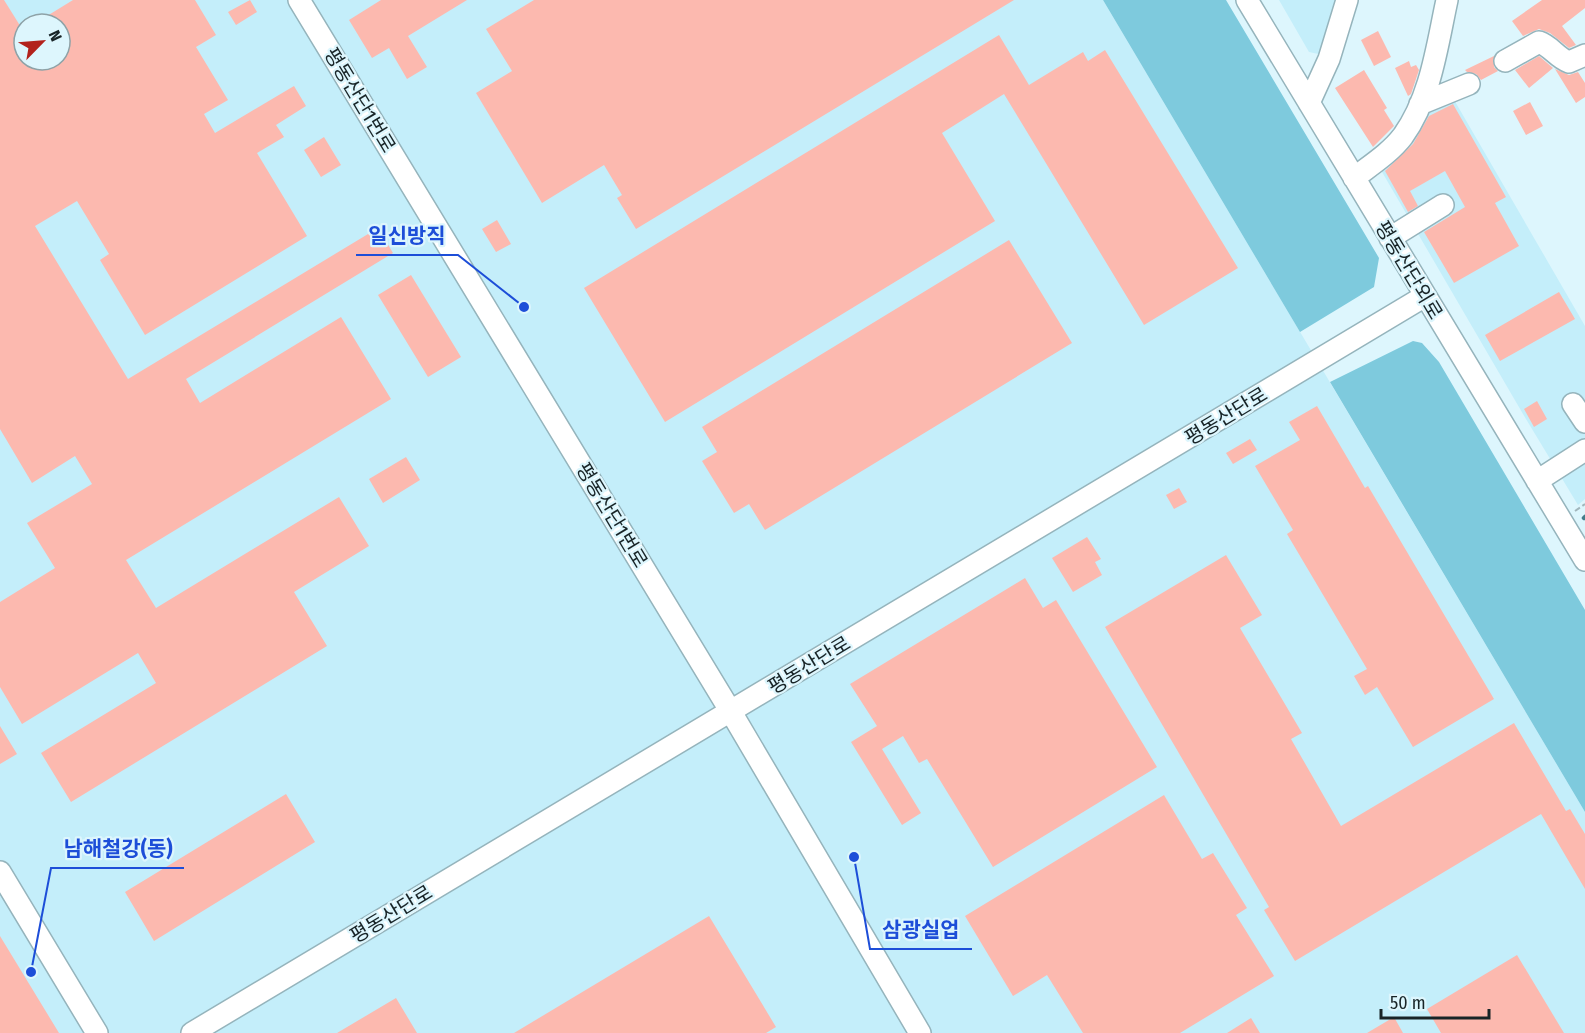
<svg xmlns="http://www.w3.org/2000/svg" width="1585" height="1033" viewBox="0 0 1585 1033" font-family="'Fira Sans Condensed','Noto Sans KR',sans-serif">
  <rect width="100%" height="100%" fill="#ddf6fd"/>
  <path fill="#c4eefa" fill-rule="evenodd" d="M 0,0 L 1103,0 L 1585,812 L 1585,1033 L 0,1033 ZM 24,24 L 60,24 L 60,60 L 24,60 Z
    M 1279,0 L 1341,0 L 1323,55 L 1309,52 Z
    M 1453,98 L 1585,326 L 1585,499 L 1578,505 L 1523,414 L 1382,172 L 1383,167 L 1423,114 Z"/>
  <path fill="#7ecadd" d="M 1103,0 L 1226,0 L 1379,258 L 1374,287 L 1300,332 Z
    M 1413,341 L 1422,343 L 1439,362 L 1585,610 L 1585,812 L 1330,382 Z"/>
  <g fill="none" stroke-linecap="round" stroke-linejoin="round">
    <path stroke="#437c89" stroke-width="4.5" d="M 1584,518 L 1585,517"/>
  </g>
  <path fill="#fcb9af" d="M 0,0 L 4,0 L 24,32 L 24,60 L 60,60 L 60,24 L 34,24 L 73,0 L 195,0 L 216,35 L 196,47 L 228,100 L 204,114 L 215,133 L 294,86 L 306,106 L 276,125 L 284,137 L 257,153 L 307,236 L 145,335 L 100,260 L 109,254 L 77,201 L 35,226 L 128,379 L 378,228 L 393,253 L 186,379 L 200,403 L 341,317 L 391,399 L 126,560 L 156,608 L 339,497 L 369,546 L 294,592 L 327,646 L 71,802 L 41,753 L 156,683 L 138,653 L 22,724 L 0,687 L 0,602 L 55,568 L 27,523 L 92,484 L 75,456 L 32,483 L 0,429 Z
    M 250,0 L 257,12 L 236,25 L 228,12 Z
    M 381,0 L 467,0 L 408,36 L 427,67 L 407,79 L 389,48 L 372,58 L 349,20 Z
    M 534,0 L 1014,0 L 636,229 L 617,198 L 622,195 L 604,165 L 542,203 L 476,93 L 512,71 L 486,29 Z
    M 1542,0 L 1585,0 L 1585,8 L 1562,26 L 1576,45 L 1569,48 L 1550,33 L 1539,29 L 1523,36 L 1512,21 Z
    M 1378,31 L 1391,57 L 1374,66 L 1361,40 Z
    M 999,35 L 1029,85 L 1083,52 L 1088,61 L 1105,50 L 1238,268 L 1144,325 L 1004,94 L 942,133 L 995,221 L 665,422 L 584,288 Z
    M 1494,56 L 1494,67 L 1498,71 L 1481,80 L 1476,74 L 1467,72 L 1465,70 Z
    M 1539,56 L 1553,68 L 1529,88 L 1515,70 Z
    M 1409,61 L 1411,67 L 1416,65 L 1419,70 L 1411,94 L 1408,96 L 1395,68 Z
    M 1555,69 L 1569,75 L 1578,72 L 1585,83 L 1585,97 L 1576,103 Z
    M 1364,70 L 1387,108 L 1384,110 L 1394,126 L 1373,147 L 1335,88 Z
    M 1530,102 L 1543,126 L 1526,135 L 1513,111 Z
    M 1453,104 L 1506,197 L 1495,203 L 1519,246 L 1454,283 L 1424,232 L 1465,207 L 1445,171 L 1410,191 L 1418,206 L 1408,212 L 1385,171 L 1413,144 L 1429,116 Z
    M 324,137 L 341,165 L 321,177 L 304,150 Z
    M 497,220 L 511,244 L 496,252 L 482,229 Z
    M 1009,240 L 1072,343 L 765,530 L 749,504 L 734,513 L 702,461 L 717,452 L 702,427 Z
    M 411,275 L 461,357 L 428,377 L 378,295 Z
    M 1559,292 L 1575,319 L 1500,361 L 1485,335 Z
    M 1537,401 L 1547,419 L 1534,427 L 1524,409 Z
    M 1317,406 L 1365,488 L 1368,486 L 1494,699 L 1413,747 L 1377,687 L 1365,695 L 1354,676 L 1367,669 L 1287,534 L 1293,530 L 1255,466 L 1300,440 L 1289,422 Z
    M 1250,439 L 1257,450 L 1233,464 L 1226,453 Z
    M 406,457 L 420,480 L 383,503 L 369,479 Z
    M 1179,488 L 1187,502 L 1174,509 L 1166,495 Z
    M 1087,537 L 1101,559 L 1095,562 L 1102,575 L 1073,592 L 1052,558 Z
    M 1226,555 L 1262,615 L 1240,628 L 1302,733 L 1291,739 L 1341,826 L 1514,723 L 1566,811 L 1570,809 L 1585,834 L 1585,889 L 1541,814 L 1295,961 L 1264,910 L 1269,907 L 1105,627 Z
    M 1025,578 L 1043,608 L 1056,600 L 1157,767 L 993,867 L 927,759 L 919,763 L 903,736 L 882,749 L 921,813 L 902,825 L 851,742 L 877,726 L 850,684 Z
    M 0,726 L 17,754 L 0,764 Z
    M 286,794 L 315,842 L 154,941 L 125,892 Z
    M 1164,795 L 1202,859 L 1213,853 L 1247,908 L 1236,915 L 1274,976 L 1180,1033 L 1083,1033 L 1047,975 L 1013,996 L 965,916 Z
    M 709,916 L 776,1027 L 766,1033 L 514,1033 Z
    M 0,936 L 59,1033 L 0,1033 Z
    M 1517,955 L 1564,1033 L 1441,1033 L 1427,1009 Z
    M 396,998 L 417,1033 L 337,1033 Z
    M 1394,1017 L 1403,1033 L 1367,1033 Z
    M 1251,1018 L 1260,1033 L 1227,1033 Z"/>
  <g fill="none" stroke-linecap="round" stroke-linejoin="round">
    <g stroke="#95b4bc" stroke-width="24">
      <path id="minor" d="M 299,0 L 731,712 L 920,1033
        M 1247,0 L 1585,560
        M 1505,61 L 1539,42 C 1551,46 1557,58 1569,62 L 1585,55
        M 1309,103 L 1329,59 L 1347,0
        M 1420,104 L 1469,84
        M 1354,178 C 1371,165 1390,153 1403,136 C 1431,97 1437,46 1447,0
        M 1390,238 L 1443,205
        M 1573,404 L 1585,422
        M 1537,481 L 1585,450
        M 0,872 L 97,1033
        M 192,1033 L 1425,296"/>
    </g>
    <path stroke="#a1b6bc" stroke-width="2" stroke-dasharray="6 3" stroke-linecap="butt" d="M 1575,511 L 1585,504"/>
    <use href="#minor" stroke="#fff" stroke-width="21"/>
  </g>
  <g text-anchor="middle" stroke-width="4.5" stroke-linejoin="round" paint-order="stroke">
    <g font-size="20" fill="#182427" stroke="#ddf6fd">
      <text transform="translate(360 100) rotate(59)" y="7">평동산단1번로</text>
      <text transform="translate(1409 270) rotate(59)" y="7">평동산단외로</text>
      <text transform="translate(1226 416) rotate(-31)" y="7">평동산단로</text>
      <text transform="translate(612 515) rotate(59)" y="7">평동산단1번로</text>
      <text transform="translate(809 665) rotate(-31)" y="7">평동산단로</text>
      <text transform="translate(391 914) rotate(-31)" y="7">평동산단로</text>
    </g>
  </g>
  <path fill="none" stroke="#1d4ed8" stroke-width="2" d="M524 307L458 255H356M31 972L51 868H184M854 857L870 949H972"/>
  <g fill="#1d4ed8" stroke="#ddf6fd" stroke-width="2">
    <circle cx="524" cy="307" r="6"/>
    <circle cx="31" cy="972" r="6"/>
    <circle cx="854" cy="857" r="6"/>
  </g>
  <g font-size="21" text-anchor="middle" font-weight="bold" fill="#1d4ed8" stroke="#ddf6fd" stroke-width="4.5" stroke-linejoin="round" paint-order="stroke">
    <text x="407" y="243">일신방직</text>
    <text x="118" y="856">남해철강(동)</text>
    <text x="921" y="937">삼광실업</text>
  </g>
  <g transform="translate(42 42) rotate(65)"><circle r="28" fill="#ddf6fd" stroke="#8ea2a7" stroke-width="1.5"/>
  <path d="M0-4.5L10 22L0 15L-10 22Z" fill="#b2221c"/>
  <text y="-9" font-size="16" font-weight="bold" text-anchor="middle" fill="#182427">N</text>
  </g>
  <path d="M1381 1009v9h108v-9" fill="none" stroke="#182427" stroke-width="3"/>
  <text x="1390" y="1009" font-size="18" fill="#182427" stroke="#ddf6fd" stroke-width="4.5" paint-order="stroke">50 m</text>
</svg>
